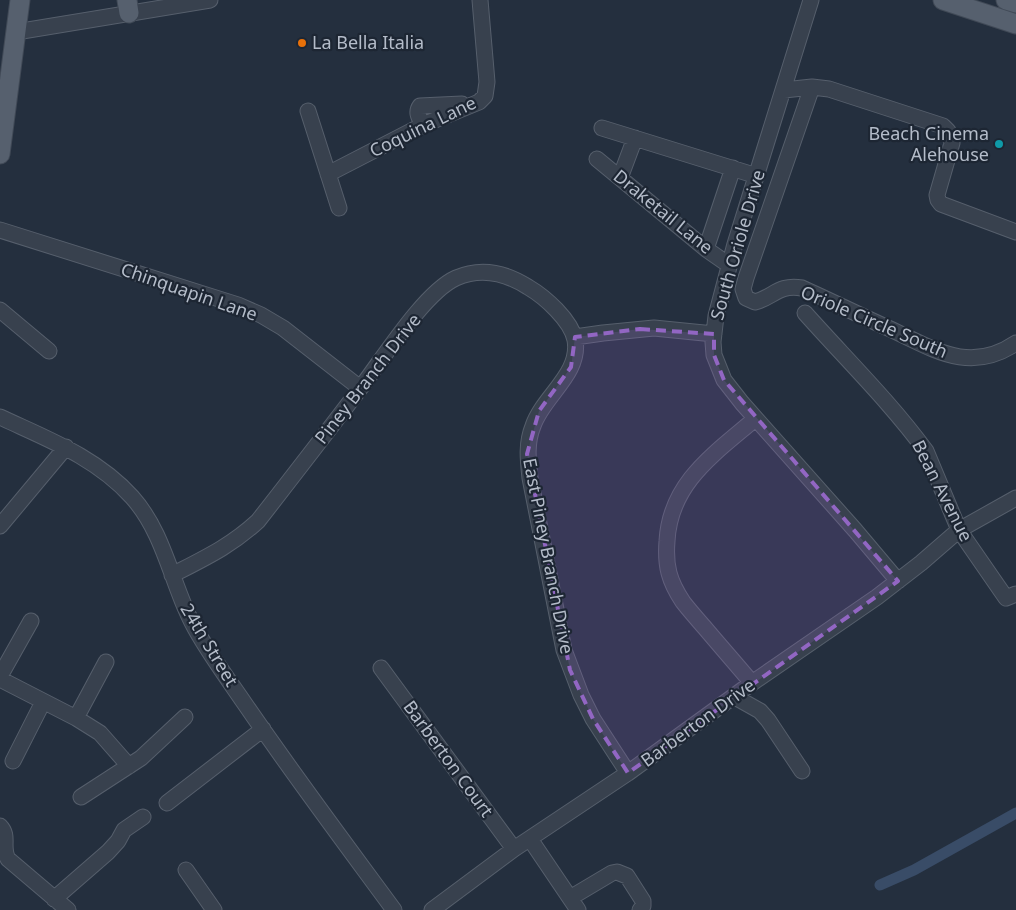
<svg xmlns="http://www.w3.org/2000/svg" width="1016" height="910" viewBox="0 0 1016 910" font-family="'Noto Sans',sans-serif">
  <rect width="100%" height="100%" fill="#242f3e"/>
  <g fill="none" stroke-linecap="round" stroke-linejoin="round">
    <path stroke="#394c67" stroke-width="11" d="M 880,885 L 914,870 L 1016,813"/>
    <g stroke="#565f6c" stroke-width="17">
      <path id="minor" d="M 811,0 L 735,244 L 716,316 L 713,342 L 714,355 L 724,380 L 742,403 L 855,530 L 898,581
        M 16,32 L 210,0
        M 812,87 L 746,278 L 743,289 L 746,298 L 755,302 C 774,297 778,284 802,288 C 831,301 859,315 888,328 C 932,348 969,375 1016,343
        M 784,90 L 812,87 L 829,89 L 943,126 L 948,131 L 952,143 L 937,195 L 938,200 L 941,204 L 1016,232
        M 308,111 L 339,208
        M 423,125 C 420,119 415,113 420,106 L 462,104
        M 602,128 L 757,176
        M 597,159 L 706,249 L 729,265
        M 328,174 L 423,125 L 479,102 L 485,96 L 487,82 L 480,0
        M 620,178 L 635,138
        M 0,230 L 238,305 L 261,315 L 283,328 L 360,388
        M 706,249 L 733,168
        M 0,310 L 49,351
        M 805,313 C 846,359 890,402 926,451 L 959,530 L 1006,598 L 1016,594
        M 575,337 L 603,333 L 654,328 L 714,334
        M 0,417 C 47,439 96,457 132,497 C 167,536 172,591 199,635 C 213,659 230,682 245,704 C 293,774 344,842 394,910
        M 0,526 L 66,447
        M 172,575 C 205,558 231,546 258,521 C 293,476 328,431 362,386 C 384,357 425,292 456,278 C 481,267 506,273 528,287 C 545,297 571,320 575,340 C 581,374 543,396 533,426 C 526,443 528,460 530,478 L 564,650 L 581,695 L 593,719 L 628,773
        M 381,668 L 514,849
        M 0,676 L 31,621
        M 0,679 L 76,718 L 100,733 L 129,766
        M 752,683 C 737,665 721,647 705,628 C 698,620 690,611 683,602 C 669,581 665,566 667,541 C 670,483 714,454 755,419
        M 735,697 L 760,711 L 768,720 L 802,771
        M 76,718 L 106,662
        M 13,761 L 43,702
        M 81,797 L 141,758 L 185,717
        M 167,803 L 263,729
        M 0,826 C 10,836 1,847 8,859 L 68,910
        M 530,839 L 578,910
        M 186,870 L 214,910
        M 570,898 L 612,873 L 617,872 L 627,876 L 643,901 L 643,906 L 640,910
        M 54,899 L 108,852 L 118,841 L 124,830 L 143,817
        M 432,910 L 514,849 L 628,773 L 752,683 L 877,597 L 921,563 L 959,530 L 1016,498"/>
    </g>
    <g stroke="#414a57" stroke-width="21">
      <path id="major" d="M 127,0 L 129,13
        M 943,0 L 1016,24
        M 1006,0 L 1016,3
        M 0,154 L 20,0"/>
    </g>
    <use href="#minor" stroke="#38414e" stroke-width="15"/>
    <use href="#major" stroke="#56606e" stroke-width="19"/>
  </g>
  <path fill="#9266c3" fill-opacity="0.2" stroke="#9266c3" stroke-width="4" stroke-dasharray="10 6" stroke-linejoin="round" d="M 640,329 L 714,334 L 714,355 L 724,380 L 898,581 L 628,773 L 593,719 L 570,670 L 527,454 L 539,411 L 571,367 L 575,337 Z"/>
  <circle fill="#e8710a" stroke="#1d2633" stroke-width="2" cx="302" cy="43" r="5"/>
  <circle fill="#0f9aa8" stroke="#1d2633" stroke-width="2" cx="999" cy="144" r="5"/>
  <g text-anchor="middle" stroke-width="4.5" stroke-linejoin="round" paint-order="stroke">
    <g font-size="18" fill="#b4bcc9" stroke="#1d2633" text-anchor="start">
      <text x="312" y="49">La Bella Italia</text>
      <text x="989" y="140" text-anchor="end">Beach Cinema<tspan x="989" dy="21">Alehouse</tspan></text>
    </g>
    <g font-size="18" fill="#b4bcc9" stroke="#1d2633">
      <text transform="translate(423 127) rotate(-26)" y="6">Coquina Lane</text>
      <text transform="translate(663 212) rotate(39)" y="6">Draketail Lane</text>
      <text transform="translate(738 245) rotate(-74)" y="6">South Oriole Drive</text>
      <text transform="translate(189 292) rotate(19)" y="6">Chinquapin Lane</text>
      <text transform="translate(874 322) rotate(23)" y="6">Oriole Circle South</text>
      <text transform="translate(368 379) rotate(-52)" y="6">Piney Branch Drive</text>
      <text transform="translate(942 491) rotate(63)" y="6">Bean Avenue</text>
      <text transform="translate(548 556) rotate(79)" y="6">East Piney Branch Drive</text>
      <text transform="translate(209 645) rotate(59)" y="6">24th Street</text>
      <text transform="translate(698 723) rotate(-36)" y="6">Barberton Drive</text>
      <text transform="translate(448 759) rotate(54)" y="6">Barberton Court</text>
    </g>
  </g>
</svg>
